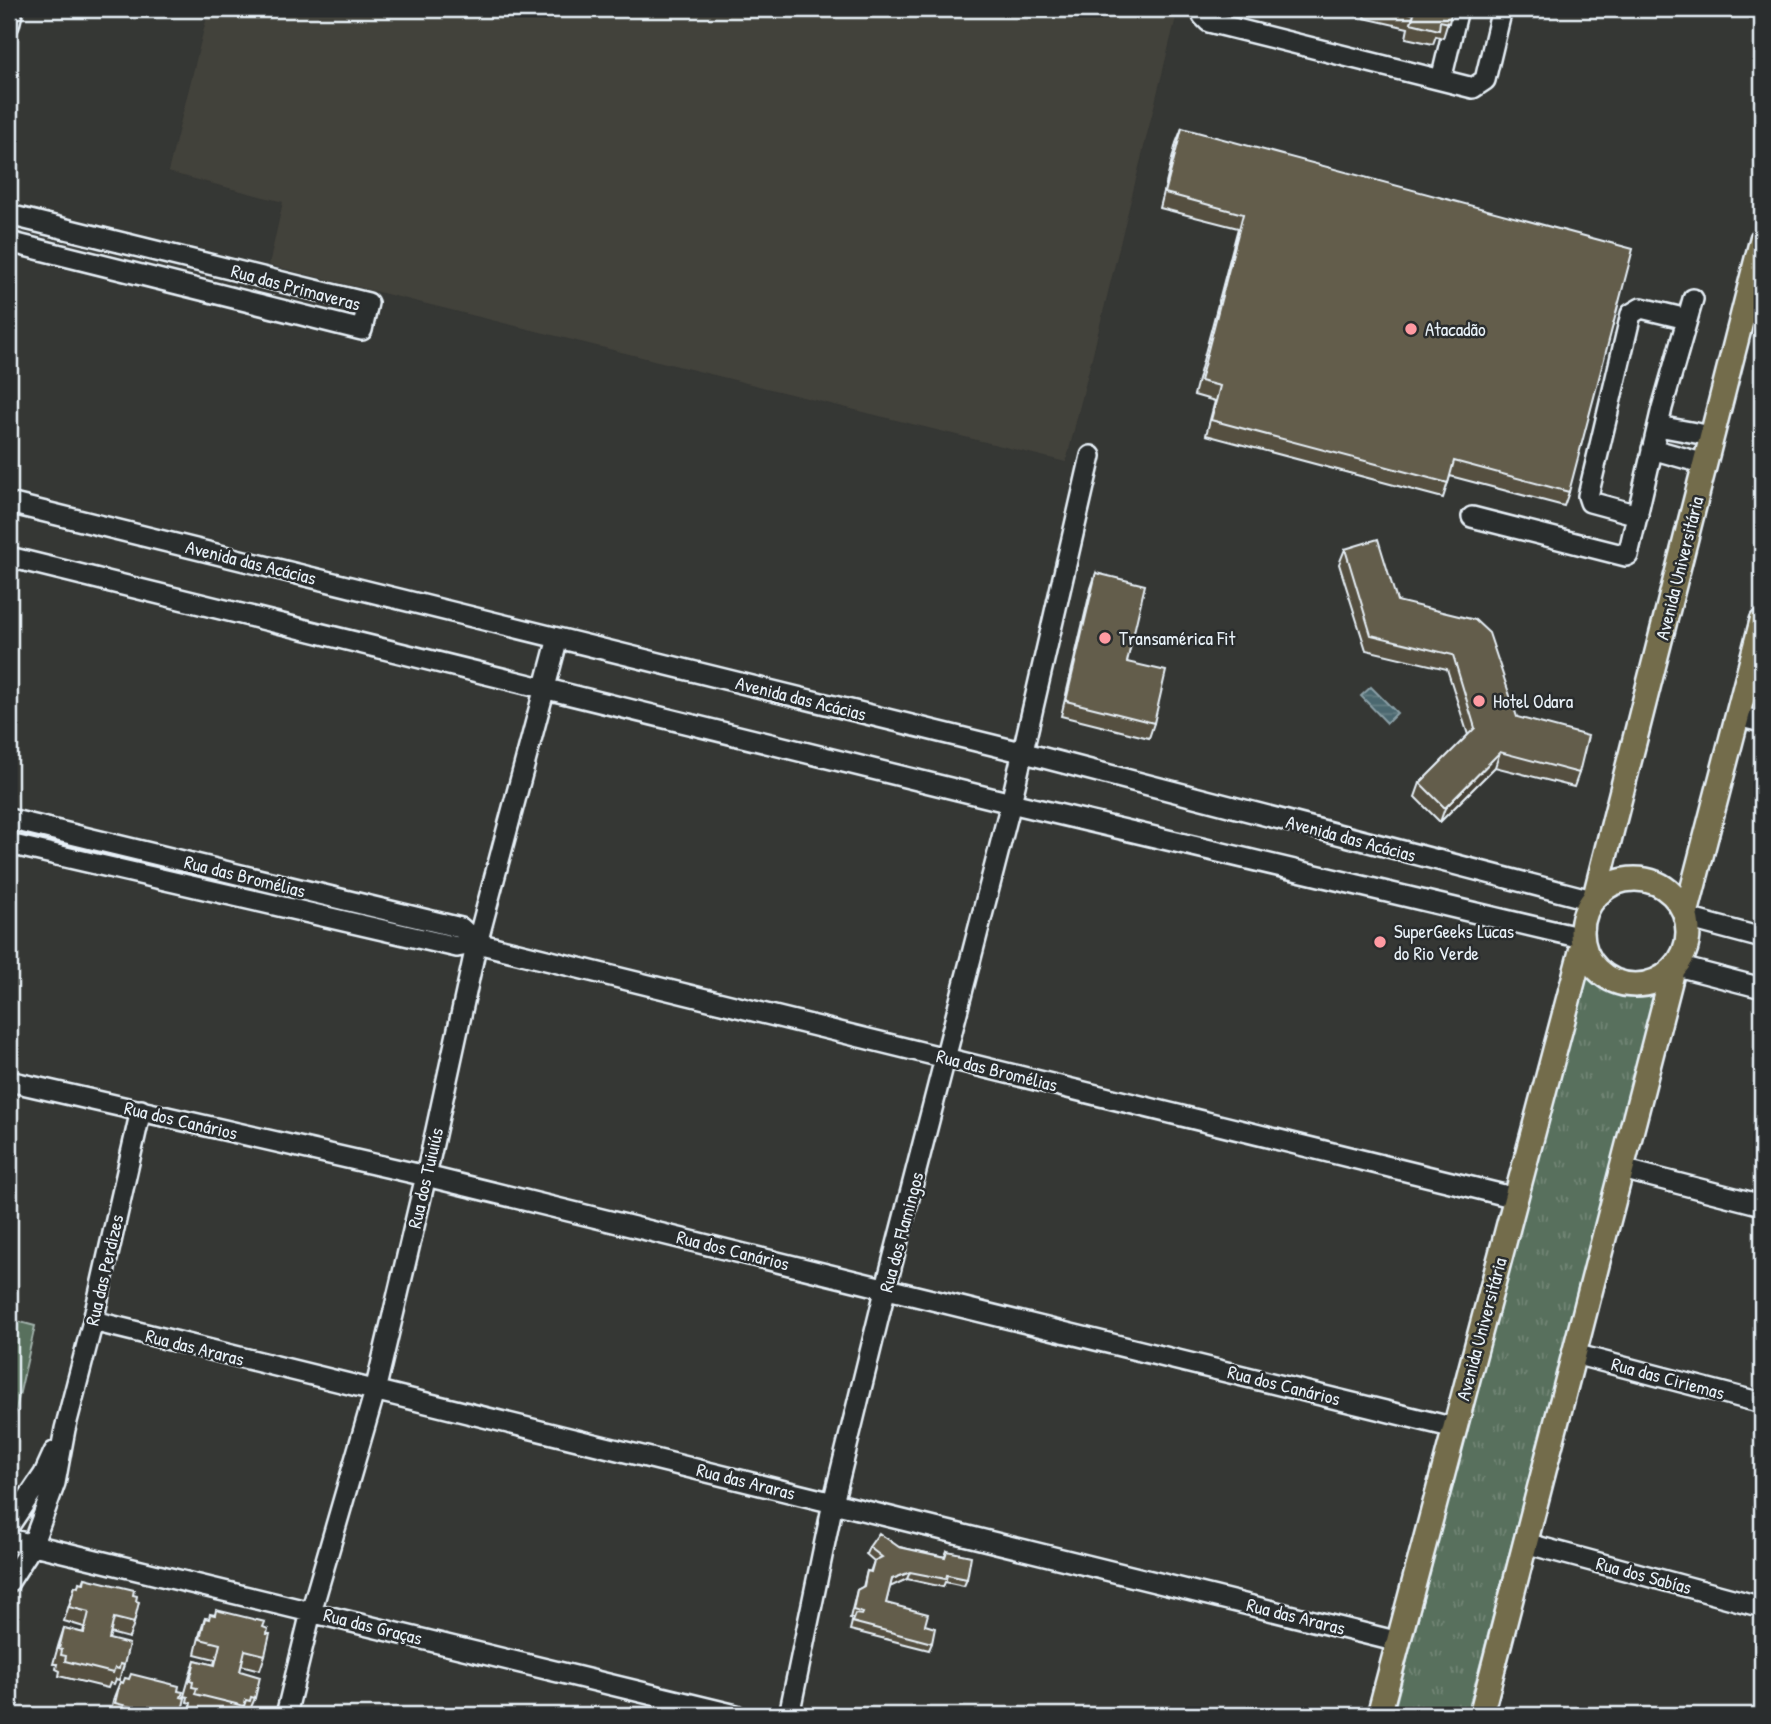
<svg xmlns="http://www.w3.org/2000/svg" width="1771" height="1724" viewBox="0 0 1771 1724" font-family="'Patrick Hand',sans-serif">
  <defs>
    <pattern id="grass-tufts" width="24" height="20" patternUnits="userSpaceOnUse" patternTransform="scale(1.75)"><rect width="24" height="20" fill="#59705d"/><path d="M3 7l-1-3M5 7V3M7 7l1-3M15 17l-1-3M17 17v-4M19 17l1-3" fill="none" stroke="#718575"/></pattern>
    <pattern id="water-rules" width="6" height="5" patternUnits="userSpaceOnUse" patternTransform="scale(1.75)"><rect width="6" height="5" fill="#4b686f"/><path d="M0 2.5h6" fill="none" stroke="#657e84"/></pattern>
  </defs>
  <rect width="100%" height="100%" fill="#353734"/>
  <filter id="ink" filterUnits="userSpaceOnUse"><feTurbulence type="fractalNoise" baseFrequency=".0143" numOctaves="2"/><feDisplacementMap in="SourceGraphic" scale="14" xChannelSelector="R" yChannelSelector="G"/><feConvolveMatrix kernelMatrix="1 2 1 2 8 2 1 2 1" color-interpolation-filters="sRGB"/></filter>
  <g filter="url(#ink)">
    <path fill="#43423b" d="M 209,9 L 1178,9 L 1066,462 L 269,265 L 283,202 L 168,172 Z"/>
    <path fill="url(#grass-tufts)" stroke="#a0b0aa" stroke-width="2" d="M 1584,974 C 1608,987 1630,1000 1657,990 L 1467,1715 L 1393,1715 Z"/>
    <path fill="#59705d" stroke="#a0b0aa" stroke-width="2" d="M 9,1319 L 35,1326 L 9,1440 Z"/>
    <path fill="url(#water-rules)" stroke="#8a9fa6" stroke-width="2" d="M 1371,687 L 1397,713 L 1387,723 L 1361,696 Z"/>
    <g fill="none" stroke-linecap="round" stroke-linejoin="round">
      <g stroke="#e8f1f8" stroke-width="24">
        <path id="minor" d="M 1201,9 L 1203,16 L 1209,22 L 1473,88 L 1485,80 L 1502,9
          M 9,25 L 13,9
          M 1441,80 L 1458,9
          M 9,215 L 368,303 L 362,330 L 9,242
          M 1658,426 L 1712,436
          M 1652,449 L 1705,464
          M 9,503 L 1021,752 L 1592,900
          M 1638,515 L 1590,502 L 1588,496 L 1631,314 L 1641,308 L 1687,319
          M 1472,517 L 1626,556 L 1628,555 L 1662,408 L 1693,299
          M 9,557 L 1011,803 L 1582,938
          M 1737,716 L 1762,722
          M 9,819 L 461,928 L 477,943
          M 9,844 L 457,947 L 477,943 L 1516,1198
          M 1687,918 L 1762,938
          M 1677,966 L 1762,988
          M 9,1081 L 426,1176 L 1455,1428
          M 1622,1169 L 1762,1205
          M 93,1321 L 1399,1642
          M 1574,1354 L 1762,1403
          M 9,1526 L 44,1474 L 54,1452
          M 9,1539 L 736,1715
          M 1525,1543 L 1762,1607
          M 9,1582 L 32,1546 L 55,1483 L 65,1429 L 93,1321 L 141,1110
          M 286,1715 L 311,1612 L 375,1391 L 426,1176 L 475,951 L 558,638
          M 789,1715 L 833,1503 L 886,1287 L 1011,803 L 1091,456"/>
      </g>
      <g stroke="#e8f1f8" stroke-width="28">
        <path id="major" d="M1582 932a53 53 0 1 1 106 0a53 53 0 1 1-106 0Z
          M 1595,896 L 1762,239
          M 1686,914 L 1762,621
          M 1379,1715 L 1583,944
          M 1481,1715 L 1673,970"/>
      </g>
      <use href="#minor" stroke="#2a2d2e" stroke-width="19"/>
      <use href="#major" stroke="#736c4b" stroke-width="23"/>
    </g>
    <path fill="#555041" stroke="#e8f1f8" stroke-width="2" d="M 1366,9 L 1452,9 L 1443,38 L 1436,36 L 1433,44 L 1406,38 L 1408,28 L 1364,18 Z
      M 1182,128 L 1569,492 L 1564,506 L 1450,476 L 1443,498 L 1206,435 L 1215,401 L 1194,395 L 1238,228 L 1160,208 L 1176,143 Z
      M 1345,549 L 1517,717 L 1579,773 L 1574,787 L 1495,767 L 1440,822 L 1415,797 L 1420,783 L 1468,735 L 1447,669 L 1366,650 L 1339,564 Z
      M 1096,573 L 1127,662 L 1154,723 L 1149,738 L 1061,716 L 1091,588 Z
      M 869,1547 L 899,1547 L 945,1557 L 947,1551 L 967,1579 L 964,1586 L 945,1582 L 943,1587 L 907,1579 L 890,1586 L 886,1603 L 925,1625 L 932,1643 L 929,1650 L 850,1630 L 853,1618 L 850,1618 L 857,1590 L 863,1587 L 867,1571 L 870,1572 L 874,1561 L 866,1554 Z
      M 85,1578 L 133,1595 L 136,1601 L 134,1623 L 129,1638 L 110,1633 L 109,1639 L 124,1665 L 119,1680 L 116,1679 L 114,1684 L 110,1683 L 108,1688 L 59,1676 L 60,1671 L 56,1669 L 57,1664 L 53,1664 L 59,1643 L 64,1628 L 83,1633 L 84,1627 L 64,1621 L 75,1586 L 77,1586 L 83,1583 Z
      M 205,1618 L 263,1627 L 267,1634 L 265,1655 L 260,1670 L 241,1665 L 240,1671 L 255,1698 L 249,1712 L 246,1712 L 245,1715 L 218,1715 L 190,1708 L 191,1703 L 187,1702 L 188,1697 L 184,1696 L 190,1675 L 195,1660 L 214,1665 L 215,1659 L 195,1654 L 200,1633 Z
      M 120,1682 L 178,1691 L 181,1697 L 181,1715 L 110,1715 L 114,1697 Z"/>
    <path fill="#454135" stroke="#e8f1f8" stroke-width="2" d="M 1500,752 L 1495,767 L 1440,822 L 1445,808 Z
      M 910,1572 L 907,1579 L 890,1587 L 892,1579 Z"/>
    <path fill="#635d4c" stroke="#e8f1f8" stroke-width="2" d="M 1393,9 L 1452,9 L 1449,23 L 1440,21 L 1439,30 L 1411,23 L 1414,14 Z
      M 1182,128 L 1633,249 L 1569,492 L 1454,461 L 1448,483 L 1211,420 L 1220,386 L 1200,381 L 1243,214 L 1165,193 Z
      M 1378,539 L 1397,601 L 1475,620 L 1489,633 L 1517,717 L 1588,736 L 1579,773 L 1500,752 L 1445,808 L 1420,783 L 1475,728 L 1453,655 L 1371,635 L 1345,549 Z
      M 1096,573 L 1145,585 L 1127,662 L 1166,671 L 1154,723 L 1066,701 Z
      M 879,1533 L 899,1547 L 945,1557 L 947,1551 L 971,1556 L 967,1579 L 947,1575 L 946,1579 L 910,1572 L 892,1579 L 886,1603 L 928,1614 L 925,1625 L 935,1628 L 932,1643 L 852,1622 L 855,1614 L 862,1615 L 863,1613 L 853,1610 L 857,1590 L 864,1586 L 867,1571 L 871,1572 L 874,1561 L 882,1557 L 869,1547 Z
      M 85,1578 L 134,1590 L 133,1595 L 137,1596 L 136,1601 L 139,1602 L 134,1623 L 114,1618 L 109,1639 L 129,1644 L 124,1665 L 120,1664 L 119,1669 L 115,1668 L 113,1673 L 65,1661 L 66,1656 L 61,1655 L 62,1650 L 59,1649 L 64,1628 L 84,1633 L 89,1612 L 69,1607 L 75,1586 L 78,1587 L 79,1582 L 84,1583 Z
      M 216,1610 L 265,1622 L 263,1627 L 268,1629 L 267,1634 L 270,1634 L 265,1655 L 245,1650 L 240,1671 L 260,1677 L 255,1698 L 251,1697 L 250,1701 L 246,1700 L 244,1706 L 195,1694 L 197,1688 L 192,1687 L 193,1682 L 190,1681 L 195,1660 L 215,1665 L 220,1644 L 200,1639 L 205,1618 L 209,1619 L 210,1614 L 215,1615 Z
      M 131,1674 L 179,1686 L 178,1691 L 183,1692 L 181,1697 L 185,1698 L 181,1715 L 165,1715 L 160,1714 L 159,1715 L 133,1715 L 135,1708 L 115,1703 L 120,1682 L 123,1683 L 125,1678 L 129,1679 Z"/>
  </g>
  <g fill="#ff9aa2" stroke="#2a2d2e" stroke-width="2.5">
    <circle cx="1411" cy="329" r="7"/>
    <circle cx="1105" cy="638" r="7"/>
    <circle cx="1479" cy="701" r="7"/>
    <circle cx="1380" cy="942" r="7"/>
  </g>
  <g text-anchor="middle" stroke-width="5" stroke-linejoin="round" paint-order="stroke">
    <g font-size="19" fill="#e8f1f8" stroke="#2a2d2e">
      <text transform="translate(296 287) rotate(15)" y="7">Rua das Primaveras</text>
      <text transform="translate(251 562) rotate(14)" y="7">Avenida das Acácias</text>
      <text transform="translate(1679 568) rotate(-76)" y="7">Avenida Universitária</text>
      <text transform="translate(801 698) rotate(14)" y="7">Avenida das Acácias</text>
      <text transform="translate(1351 838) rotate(15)" y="7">Avenida das Acácias</text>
      <text transform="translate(245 876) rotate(14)" y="7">Rua das Bromélias</text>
      <text transform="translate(997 1070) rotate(14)" y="7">Rua das Bromélias</text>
      <text transform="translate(181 1120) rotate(13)" y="7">Rua dos Canários</text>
      <text transform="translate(425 1178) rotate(-77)" y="7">Rua dos Tuiuiús</text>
      <text transform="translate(901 1232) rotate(-75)" y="7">Rua dos Flamingos</text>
      <text transform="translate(733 1250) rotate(14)" y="7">Rua dos Canários</text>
      <text transform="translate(104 1270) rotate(-77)" y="7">Rua das Perdizes</text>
      <text transform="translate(1481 1329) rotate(-75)" y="7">Avenida Universitária</text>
      <text transform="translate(195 1347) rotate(14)" y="7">Rua das Araras</text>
      <text transform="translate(1668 1378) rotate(15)" y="7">Rua das Ciriemas</text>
      <text transform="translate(1284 1385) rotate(14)" y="7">Rua dos Canários</text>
      <text transform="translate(746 1481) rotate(14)" y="7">Rua das Araras</text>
      <text transform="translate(1644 1575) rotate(15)" y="7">Rua dos Sabías</text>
      <text transform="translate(1296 1616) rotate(14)" y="7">Rua das Araras</text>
      <text transform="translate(373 1626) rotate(14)" y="7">Rua das Graças</text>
    </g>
    <g font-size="19" fill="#e8f1f8" stroke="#2a2d2e" text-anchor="start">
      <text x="1425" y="336">Atacadão</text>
      <text x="1119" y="645">Transamérica Fit</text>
      <text x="1493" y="708">Hotel Odara</text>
      <text x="1394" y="938">SuperGeeks Lucas<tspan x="1394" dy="22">do Rio Verde</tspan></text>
    </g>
  </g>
  <rect width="1771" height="1724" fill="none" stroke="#2a2d2e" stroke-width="35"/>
  <rect x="18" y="18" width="1736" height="1689" fill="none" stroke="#e8f1f8" stroke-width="2.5" filter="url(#ink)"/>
</svg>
